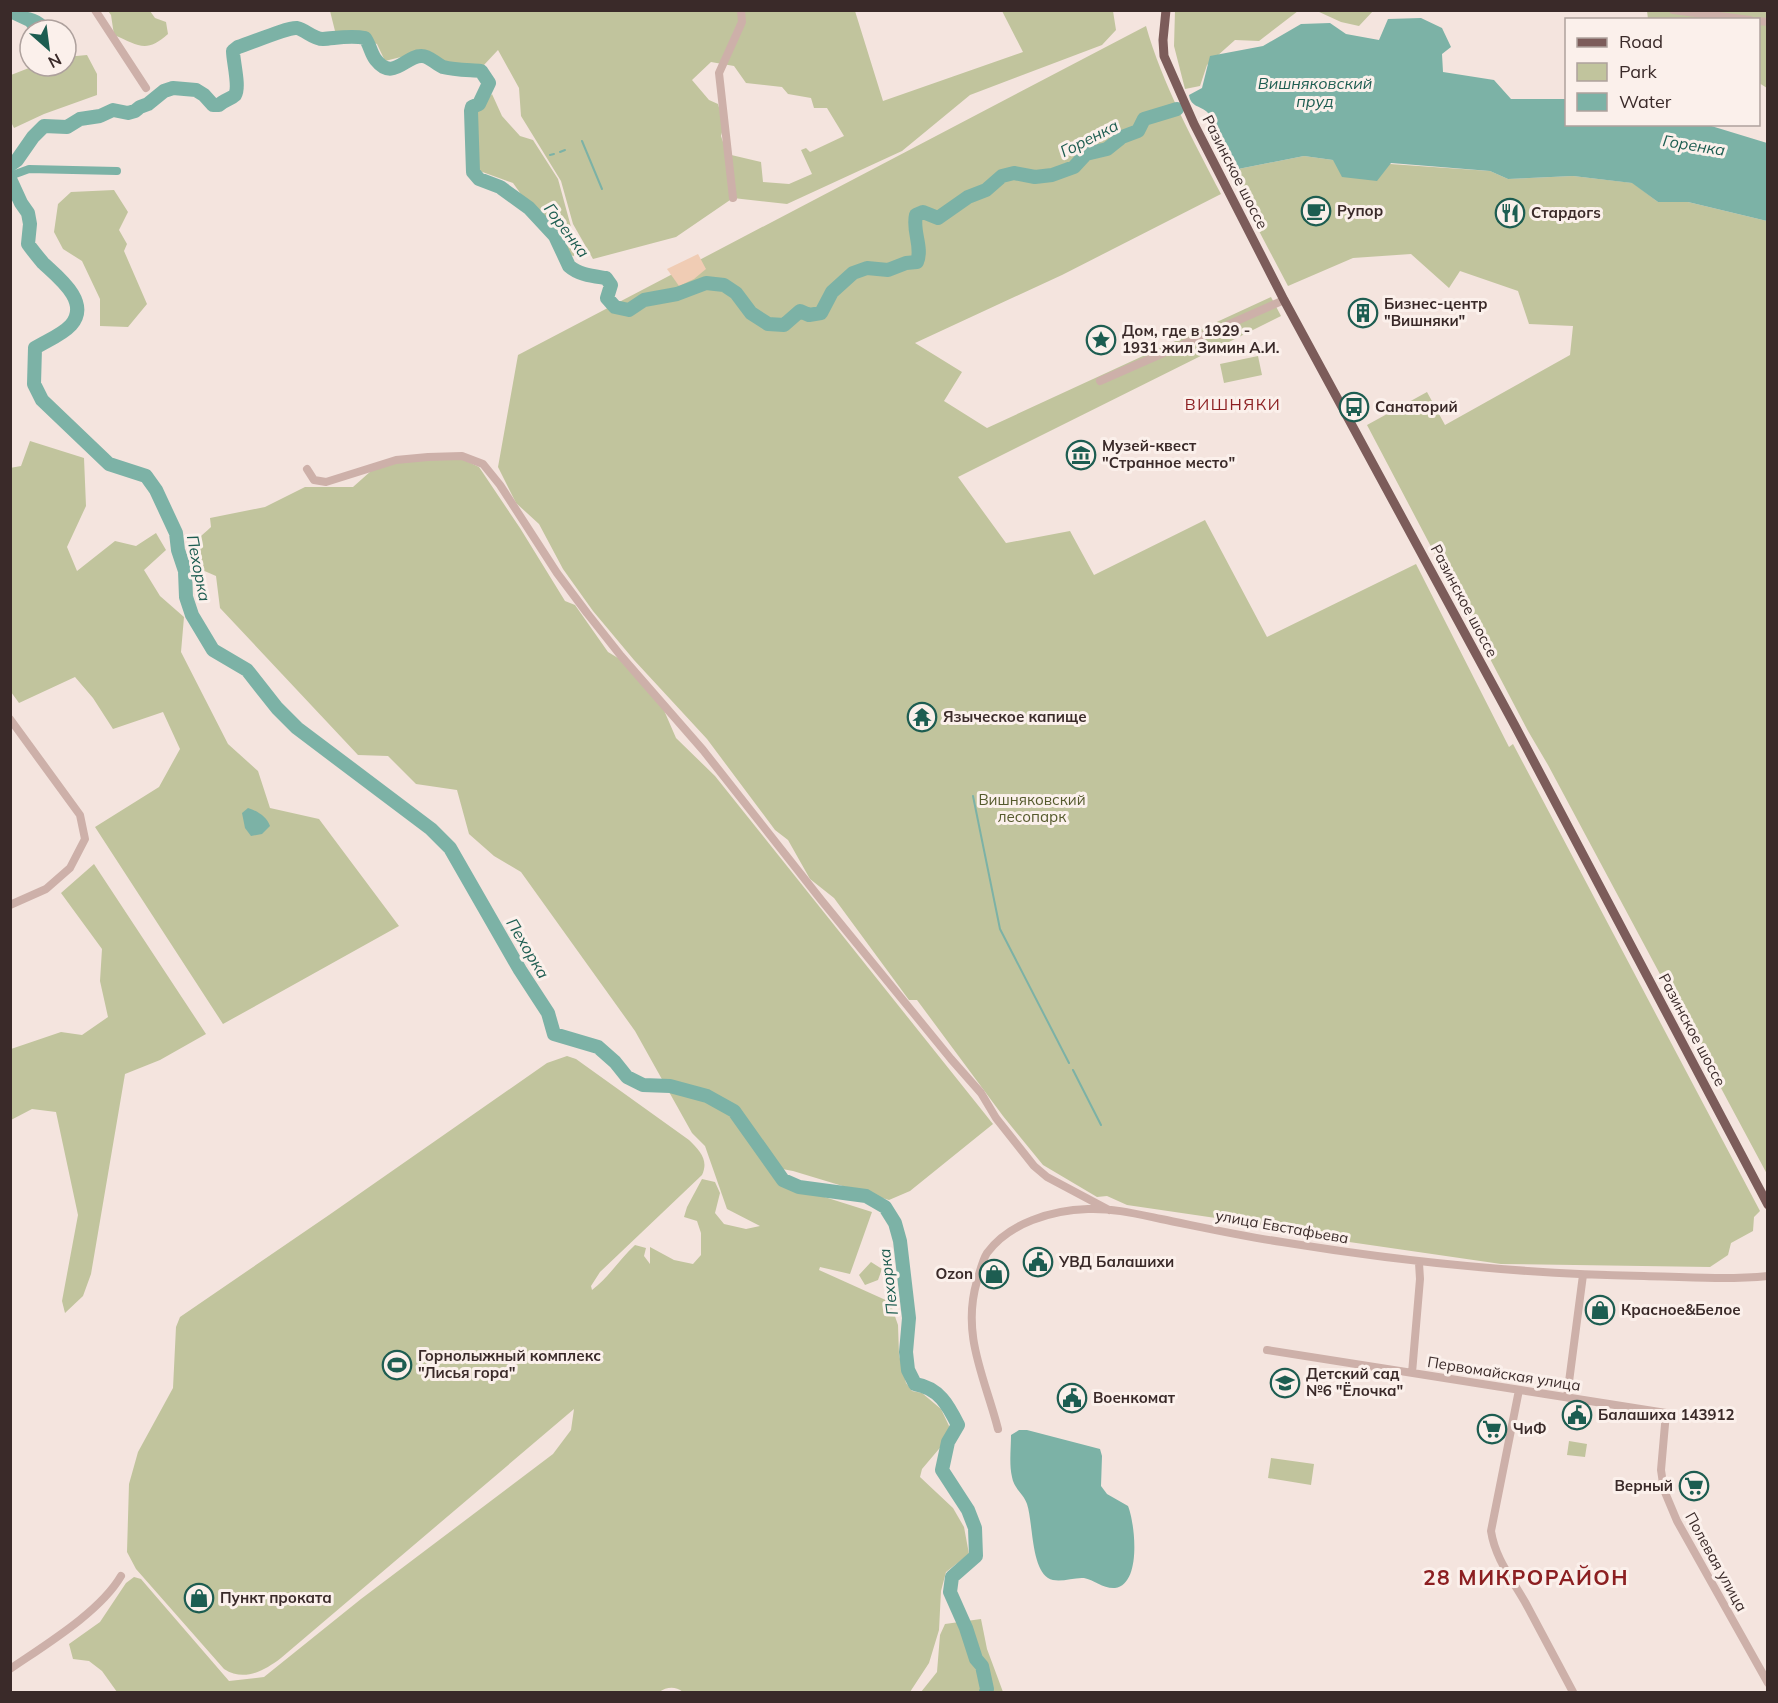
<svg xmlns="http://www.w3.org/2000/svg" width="1778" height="1703" viewBox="0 0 1778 1703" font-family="Mulish,sans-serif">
  <rect width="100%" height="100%" fill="#f4e4de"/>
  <path fill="#c1c49d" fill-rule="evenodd" d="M 108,11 L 150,11 L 155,18 L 166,22 L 168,34 C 146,54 138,45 114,35 L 111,15 Z
    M 330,11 L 855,11 L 883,101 L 1023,52 L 1002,11 L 1113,11 L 1116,30 L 1102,45 L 970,95 L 902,151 L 787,204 L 733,198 L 676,237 L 593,259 L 573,224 L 561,181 L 521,116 L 519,88 L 498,50 L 483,66 L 443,70 L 434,54 L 421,52 L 385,61 L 377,44 L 335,31 ZM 711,62 L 734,66 L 746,83 L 782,87 L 788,94 L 811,98 L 814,108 L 827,108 L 844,136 L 810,152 L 806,148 L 801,150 L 812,174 L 789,184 L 763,182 L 761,162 L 727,154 L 721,136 L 724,125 L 718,104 L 709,100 L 692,80 Z
    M 1175,11 L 1298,11 L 1259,41 L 1235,40 L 1207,65 L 1200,86 L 1185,89 L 1174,46 Z
    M 1317,11 L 1373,11 L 1359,26 L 1341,22 Z
    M 1647,11 L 1767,11 L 1767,88 L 1759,83 L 1758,20 L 1648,19 Z
    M 1146,26 C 1162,83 1194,142 1221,194 L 1062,275 L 915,343 L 962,372 L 944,401 L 987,428 L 1271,297 L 1281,316 L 958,477 L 1006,543 L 1070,531 L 1094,575 L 1205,520 L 1267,637 L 1416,564 L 1509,747 L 1513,744 L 1760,1211 L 1754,1217 L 1753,1231 L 1731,1243 L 1728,1255 L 1710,1267 L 1501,1264 L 1301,1235 L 1298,1230 L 1127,1205 L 1107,1196 L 1097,1197 L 1043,1165 L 1003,1116 L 917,1000 L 909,1000 L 834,898 L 810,879 L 788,840 L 775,830 L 707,739 L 634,660 L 593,611 L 563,569 L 539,524 L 516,503 L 498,467 L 518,355 Z
    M 87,55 L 97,74 L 97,95 L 44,114 L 14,128 L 11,122 L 11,75 L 34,66 L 66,66 L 66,57 Z
    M 492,94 L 502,116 L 520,136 L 533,140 L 558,179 L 574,238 L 574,256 L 564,254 L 513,183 L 477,170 L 474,114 Z
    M 1304,156 L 1333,160 L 1490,171 L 1508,179 L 1573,176 L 1633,183 L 1658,202 L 1688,202 L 1767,221 L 1767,1174 L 1548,765 L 1528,731 L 1367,425 L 1427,392 L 1445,425 L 1570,355 L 1573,326 L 1529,324 L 1518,291 L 1460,271 L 1449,288 L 1411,254 L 1353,258 L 1288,286 L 1259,231 L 1233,170 Z
    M 114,190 L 128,212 L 119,230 L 127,244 L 124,251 L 147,304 L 128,327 L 100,326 L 100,299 L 82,261 L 63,249 L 54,232 L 58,204 L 71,192 Z
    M 1258,356 L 1262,375 L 1224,383 L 1220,364 Z
    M 30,441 L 84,458 L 86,506 L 67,547 L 77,571 L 115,541 L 136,546 L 156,533 L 166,550 L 144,570 L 160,596 L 184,617 L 181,652 L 228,744 L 258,771 L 270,808 L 319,819 L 399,926 L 223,1024 L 95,827 L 159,787 L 180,749 L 163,712 L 113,729 L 93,698 L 75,677 L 19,703 L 11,692 L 10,468 L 21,466 Z
    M 428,459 L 462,459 L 479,467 L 520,528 L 565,601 L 575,605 L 608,652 L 618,658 L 663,708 L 676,738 L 715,776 L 993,1124 L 910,1191 L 889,1200 L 793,1171 L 766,1166 L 777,1182 L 872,1212 L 850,1274 L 820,1267 L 819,1270 L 890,1302 L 898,1325 L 899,1355 L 906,1383 L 912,1391 L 922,1393 L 941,1409 L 950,1428 L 944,1443 L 922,1469 L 920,1477 L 953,1508 L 964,1527 L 969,1554 L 946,1572 L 941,1591 L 939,1630 L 929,1663 L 910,1692 L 683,1692 C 675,1686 667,1687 659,1692 L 117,1692 L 102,1671 L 89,1661 L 73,1659 L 69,1644 L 100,1622 L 126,1583 L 134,1577 L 141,1579 L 147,1586 L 229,1681 L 264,1677 L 361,1599 L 553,1454 L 571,1430 L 574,1409 L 281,1658 C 264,1671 244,1682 224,1669 L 136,1569 L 127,1552 L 129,1484 L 138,1452 L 173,1388 L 176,1327 L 180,1317 L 329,1215 L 547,1063 L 567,1056 L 576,1059 L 689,1140 C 700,1151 709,1160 702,1175 L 600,1272 L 591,1286 L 592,1290 C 608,1278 620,1259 635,1245 L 646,1248 L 644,1256 L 650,1264 L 650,1247 L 674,1260 L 693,1264 L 701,1255 L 701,1233 L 697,1221 L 684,1217 L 687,1207 L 702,1179 L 715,1182 L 720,1193 L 715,1213 L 724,1224 L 746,1229 L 760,1226 L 727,1209 L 705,1146 L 692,1133 L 635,1031 L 521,872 L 494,856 L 469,834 L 457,790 L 416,784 L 388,756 L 358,755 L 220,608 L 216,576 L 193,566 C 186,546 197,540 211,527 L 210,518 L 265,507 L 305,487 L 353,487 L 371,471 L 397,463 Z
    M 94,864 L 206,1034 L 160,1060 L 125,1074 L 91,1274 L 83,1296 L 65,1313 L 62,1301 L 78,1215 L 56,1112 L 32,1109 L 11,1120 L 11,1049 L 61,1032 L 82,1035 L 108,1017 L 100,981 L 102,949 L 61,893 Z
    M 871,1262 L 882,1269 L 878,1280 L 865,1285 L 859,1275 Z
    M 1569,1441 L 1587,1444 L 1585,1457 L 1567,1455 Z
    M 1271,1458 L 1314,1464 L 1311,1485 L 1268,1478 Z
    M 981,1619 L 987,1649 L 1003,1692 L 921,1692 L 937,1672 L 940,1635 L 945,1624 Z"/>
  <path fill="#f0ccb4" d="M 698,254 L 706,269 L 694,279 L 679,286 L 667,269 Z"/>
  <path fill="#7cb2a6" d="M 10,11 C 26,10 41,13 51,26 L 50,30 L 30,31 L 26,26 L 11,19 Z
    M 1421,18 L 1442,28 L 1451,47 L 1442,54 L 1443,72 L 1494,80 L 1511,99 L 1566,99 L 1566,124 L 1708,125 L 1767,143 L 1767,221 L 1688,202 L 1658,202 L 1632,183 L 1573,176 L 1508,179 L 1490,171 L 1391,163 L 1377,181 L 1342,177 L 1333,160 L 1304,156 L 1233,170 C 1224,155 1218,125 1208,113 C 1201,105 1191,108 1189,95 L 1202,88 L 1210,56 L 1263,46 L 1301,24 L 1330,23 L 1346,34 L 1379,40 L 1388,19 Z
    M 248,808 C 258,811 267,817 270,826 L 262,834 L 251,836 L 245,828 L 242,813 Z
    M 1019,1430 L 1027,1430 L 1100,1449 L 1102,1456 L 1101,1486 L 1107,1494 L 1128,1506 C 1135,1523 1142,1584 1115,1588 C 1104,1589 1094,1580 1084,1578 C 1073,1577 1058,1584 1048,1578 C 1031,1567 1033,1522 1027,1504 C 1024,1494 1014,1489 1012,1477 C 1009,1464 1011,1449 1011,1435 Z"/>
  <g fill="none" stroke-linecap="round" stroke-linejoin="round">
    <path stroke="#7cb2a6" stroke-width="2" d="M 582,141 L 602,189
      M 560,152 L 565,150
      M 550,155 L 554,154
      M 973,796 L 1000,929 L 1069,1063
      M 1073,1070 L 1101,1125"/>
    <path stroke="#7cb2a6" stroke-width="8" d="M 10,176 L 29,169 L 117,171"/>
    <path stroke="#7cb2a6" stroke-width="14" d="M 10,165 L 17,160 L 33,137 L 44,126 L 67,127 L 80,119 L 100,116 L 113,110 L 128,113 L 135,111 L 140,107 L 148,104 L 164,91 L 173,88 L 196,90 L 204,95 L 213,105 L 219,105 C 224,100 231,99 235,95 C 240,87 233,61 233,51 L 238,47 C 251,43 288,27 297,28 C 306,30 313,39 323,39 C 337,38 351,35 365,38 C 370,45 371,54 376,60 C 393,82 406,55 422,56 C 429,56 436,64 443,67 C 454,70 469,70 481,71 L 489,83 L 479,104 L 472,107 L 471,111 L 473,172 L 479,179 L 500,187 L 529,208 L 555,236 L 569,266 C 579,275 593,276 606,278 L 611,285 L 607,298 L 615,307 L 629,310 L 644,300 L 677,294 L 706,283 L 724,285 L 736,293 L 751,313 L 768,324 L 784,325 L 800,311 L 809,315 L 821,313 L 832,292 L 853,273 L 867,268 L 888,270 L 906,263 L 917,262 C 923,247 912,231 916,215 L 923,212 L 938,218 L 968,197 L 986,190 L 1002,176 L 1014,173 L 1035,177 L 1052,175 L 1074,167 L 1086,154 L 1107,149 L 1122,137 L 1138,131 L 1144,119 L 1177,109
      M 10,179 L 21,203 L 28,213 L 30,224 L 28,244 C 33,251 38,257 43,263 C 58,277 91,302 71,325 C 62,335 46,341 35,348 L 34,384 L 42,400 L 109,464 L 146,476 L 156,490 L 176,533 L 178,550 L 185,571 L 186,597 L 192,615 L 213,650 L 247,670 L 277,708 L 297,728 L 431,829 L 450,848 L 520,970 L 548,1013 L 554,1034 L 598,1047 L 615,1062 L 627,1077 L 643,1085 L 670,1086 L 707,1096 L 734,1111 L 783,1180 L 799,1187 L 866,1196 L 885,1207 L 895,1223 L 900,1241 L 909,1318 L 906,1352 L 908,1370 L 915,1384 C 939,1388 948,1405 958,1425 L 948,1442 L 942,1470 L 968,1510 L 975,1528 L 976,1556 L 952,1577 L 950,1592 L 966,1628 L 976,1659 L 982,1666 L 987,1689 L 986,1692"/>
    <path stroke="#cdb0a9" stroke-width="8" d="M 95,10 L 146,88
      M 1673,10 L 1750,20
      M 1758,21 L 1768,22
      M 733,198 L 719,73 L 742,22 L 741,10
      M 1100,381 L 1284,300
      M 307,469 L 314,480 L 326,482 L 396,460 L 428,457 L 462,456 L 483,464 L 500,485 L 557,573 L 587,613 L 621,656 L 703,750 L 822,901 L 951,1059 L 981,1093 L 996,1118 L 1034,1166 L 1047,1177 L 1109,1210
      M 10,719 L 80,815 L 85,839 L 70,868 L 46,889 L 10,905
      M 1267,1350 L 1666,1413 L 1661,1470 L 1664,1490 L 1677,1521 L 1768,1683
      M 1412,1373 L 1420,1279 L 1419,1263
      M 1519,1390 L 1491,1531 C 1495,1558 1512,1579 1525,1602 C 1541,1632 1557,1662 1573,1692
      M 1567,1397 L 1583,1275
      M 998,1429 C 985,1378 961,1335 977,1281 C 980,1272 982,1261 987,1253 C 1009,1223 1052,1210 1088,1209 C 1112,1208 1137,1214 1161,1219 C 1201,1227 1241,1236 1282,1242 C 1404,1262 1521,1274 1644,1276 C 1685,1277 1727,1280 1768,1276
      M 10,1669 C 45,1645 100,1612 121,1576"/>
    <path stroke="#7c5c5a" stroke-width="9" d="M 1166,10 L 1163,40 L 1164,56 L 1194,124 L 1284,300 L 1514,724 L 1768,1205"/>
  </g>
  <defs>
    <g id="cafe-ring" transform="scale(1.5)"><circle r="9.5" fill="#fbf0eb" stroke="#1d5d51" stroke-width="1.5"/><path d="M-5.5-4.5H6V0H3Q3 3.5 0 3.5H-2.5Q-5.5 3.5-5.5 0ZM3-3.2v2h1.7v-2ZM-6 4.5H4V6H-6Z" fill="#1d5d51"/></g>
    <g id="restaurant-ring" transform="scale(1.5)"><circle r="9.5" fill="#fbf0eb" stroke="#1d5d51" stroke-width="1.5"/><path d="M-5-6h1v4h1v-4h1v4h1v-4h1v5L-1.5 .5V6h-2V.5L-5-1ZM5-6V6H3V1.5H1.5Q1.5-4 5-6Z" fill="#1d5d51"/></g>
    <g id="building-ring" transform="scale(1.5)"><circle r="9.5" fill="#fbf0eb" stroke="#1d5d51" stroke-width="1.5"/><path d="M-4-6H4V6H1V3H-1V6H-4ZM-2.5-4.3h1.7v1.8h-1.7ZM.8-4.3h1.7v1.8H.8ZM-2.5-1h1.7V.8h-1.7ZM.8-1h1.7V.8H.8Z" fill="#1d5d51"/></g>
    <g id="sight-ring" transform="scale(1.5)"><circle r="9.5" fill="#fbf0eb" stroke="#1d5d51" stroke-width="1.5"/><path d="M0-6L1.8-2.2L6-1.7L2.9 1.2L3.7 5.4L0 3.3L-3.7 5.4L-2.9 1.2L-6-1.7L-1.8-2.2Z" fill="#1d5d51"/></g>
    <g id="bus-ring" transform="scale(1.5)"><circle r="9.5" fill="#fbf0eb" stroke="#1d5d51" stroke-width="1.5"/><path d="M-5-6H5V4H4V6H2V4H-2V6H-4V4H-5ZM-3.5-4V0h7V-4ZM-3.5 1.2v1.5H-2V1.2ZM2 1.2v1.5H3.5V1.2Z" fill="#1d5d51"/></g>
    <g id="museum-ring" transform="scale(1.5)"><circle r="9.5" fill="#fbf0eb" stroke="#1d5d51" stroke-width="1.5"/><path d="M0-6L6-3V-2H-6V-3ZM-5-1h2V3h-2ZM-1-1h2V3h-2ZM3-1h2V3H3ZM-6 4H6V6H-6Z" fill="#1d5d51"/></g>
    <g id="temple-ring" transform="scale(1.5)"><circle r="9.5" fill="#fbf0eb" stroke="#1d5d51" stroke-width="1.5"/><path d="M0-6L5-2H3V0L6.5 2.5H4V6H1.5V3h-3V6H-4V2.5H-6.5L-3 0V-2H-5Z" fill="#1d5d51"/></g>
    <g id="civic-ring" transform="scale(1.5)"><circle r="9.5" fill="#fbf0eb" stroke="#1d5d51" stroke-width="1.5"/><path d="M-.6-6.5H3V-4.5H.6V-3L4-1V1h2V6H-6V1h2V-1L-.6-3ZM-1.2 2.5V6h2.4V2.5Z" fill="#1d5d51"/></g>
    <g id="shop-ring" transform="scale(1.5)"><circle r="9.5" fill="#fbf0eb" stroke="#1d5d51" stroke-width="1.5"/><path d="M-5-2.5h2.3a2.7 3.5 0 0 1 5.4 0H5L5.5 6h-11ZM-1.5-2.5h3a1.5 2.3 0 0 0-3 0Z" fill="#1d5d51"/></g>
    <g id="stadium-ring" transform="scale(1.5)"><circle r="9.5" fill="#fbf0eb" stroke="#1d5d51" stroke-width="1.5"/><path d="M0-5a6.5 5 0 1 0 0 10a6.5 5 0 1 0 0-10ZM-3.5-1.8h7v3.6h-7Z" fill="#1d5d51"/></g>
    <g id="school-ring" transform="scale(1.5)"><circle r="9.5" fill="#fbf0eb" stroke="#1d5d51" stroke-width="1.5"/><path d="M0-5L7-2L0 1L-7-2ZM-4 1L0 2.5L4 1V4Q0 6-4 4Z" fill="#1d5d51"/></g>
    <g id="supermarket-ring" transform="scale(1.5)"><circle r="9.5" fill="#fbf0eb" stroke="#1d5d51" stroke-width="1.5"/><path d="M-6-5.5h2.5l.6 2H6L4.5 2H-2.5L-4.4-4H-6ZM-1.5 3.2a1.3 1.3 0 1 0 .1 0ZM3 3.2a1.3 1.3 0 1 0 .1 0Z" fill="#1d5d51"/></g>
  </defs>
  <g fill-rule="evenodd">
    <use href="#cafe-ring" x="1316" y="211"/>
    <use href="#restaurant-ring" x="1510" y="213"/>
    <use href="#building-ring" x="1363" y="313"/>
    <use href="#sight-ring" x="1101" y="340"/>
    <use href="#bus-ring" x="1354" y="407"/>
    <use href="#museum-ring" x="1081" y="455"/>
    <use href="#temple-ring" x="922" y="717"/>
    <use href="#civic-ring" x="1038" y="1262"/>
    <use href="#shop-ring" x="994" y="1274"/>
    <use href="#shop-ring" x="1600" y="1310"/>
    <use href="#stadium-ring" x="397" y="1365"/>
    <use href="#school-ring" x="1285" y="1383"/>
    <use href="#civic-ring" x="1072" y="1398"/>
    <use href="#civic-ring" x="1577" y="1415"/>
    <use href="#supermarket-ring" x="1492" y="1429"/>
    <use href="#supermarket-ring" x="1694" y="1486"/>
    <use href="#shop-ring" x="199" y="1598"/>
  </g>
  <g text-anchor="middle" stroke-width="6" stroke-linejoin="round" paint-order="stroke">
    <g font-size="15" fill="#3a2a29" stroke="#fbf0eb">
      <text transform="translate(1235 172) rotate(63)" y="5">Разинское шоссе</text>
      <text transform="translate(1464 601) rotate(62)" y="5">Разинское шоссе</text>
      <text transform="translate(1692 1030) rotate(62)" y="5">Разинское шоссе</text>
      <text transform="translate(1282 1227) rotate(10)" y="5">улица Евстафьева</text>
      <text transform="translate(1504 1374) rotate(9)" y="5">Первомайская улица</text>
      <text transform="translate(1716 1562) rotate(61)" y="5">Полевая улица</text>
    </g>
    <g font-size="15" font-weight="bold" fill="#3a2a29" stroke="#fbf0eb" text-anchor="start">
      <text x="1337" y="216">Рупор</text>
      <text x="1531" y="218">Стардогs</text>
      <text x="1384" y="309">Бизнес-центр<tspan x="1384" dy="17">"Вишняки"</tspan></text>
      <text x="1122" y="336">Дом, где в 1929 -<tspan x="1122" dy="17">1931 жил Зимин А.И.</tspan></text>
      <text x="1375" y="412">Санаторий</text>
      <text x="1102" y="451">Музей-квест<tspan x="1102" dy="17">"Странное место"</tspan></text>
      <text x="943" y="722">Языческое капище</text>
      <text x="1059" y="1267">УВД Балашихи</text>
      <text x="973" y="1279" text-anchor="end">Ozon</text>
      <text x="1621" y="1315">Красное&amp;Белое</text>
      <text x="418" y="1361">Горнолыжный комплекс<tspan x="418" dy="17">"Лисья гора"</tspan></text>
      <text x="1306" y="1379">Детский сад<tspan x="1306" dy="17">№6 "Ёлочка"</tspan></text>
      <text x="1093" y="1403">Военкомат</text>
      <text x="1598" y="1420">Балашиха 143912</text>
      <text x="1513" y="1434">ЧиФ</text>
      <text x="1673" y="1491" text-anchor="end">Верный</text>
      <text x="220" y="1603">Пункт проката</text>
    </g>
    <g font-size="15" fill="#54592c" stroke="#fbf0eb">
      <text x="1032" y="805">Вишняковский<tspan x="1032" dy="17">лесопарк</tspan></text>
    </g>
    <g font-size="16" font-style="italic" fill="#1d5d51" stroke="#fbf0eb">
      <text x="1315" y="89">Вишняковский<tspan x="1315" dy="18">пруд</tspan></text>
      <text transform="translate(1089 138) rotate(-27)" y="6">Горенка</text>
      <text transform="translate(1694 145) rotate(9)" y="6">Горенка</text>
      <text transform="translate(567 230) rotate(53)" y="6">Горенка</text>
      <text transform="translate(199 568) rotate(79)" y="6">Пехорка</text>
      <text transform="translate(528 948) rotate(59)" y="6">Пехорка</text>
      <text transform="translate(888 1282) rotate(-97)" y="6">Пехорка</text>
    </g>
    <g font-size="16" letter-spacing="1.5" fill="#8c1f21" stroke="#fbf0eb">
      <text x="1233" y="410">ВИШНЯКИ</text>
    </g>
    <g font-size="21" font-weight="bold" letter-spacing="1.5" fill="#8c1f21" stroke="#fbf0eb">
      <text x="1526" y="1585">28 МИКРОРАЙОН</text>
    </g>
  </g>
  <rect width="1778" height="1703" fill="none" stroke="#3a2a29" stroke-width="24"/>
  <rect x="1565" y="18" width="195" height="108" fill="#fbf0eb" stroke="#aea19d" stroke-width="1.5"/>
  <rect x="1577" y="38" width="30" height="9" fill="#7c5c5a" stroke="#aea19d" stroke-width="1.5"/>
  <text x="1619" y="48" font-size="18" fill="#3a2a29">Road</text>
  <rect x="1577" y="63" width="30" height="18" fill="#c1c49d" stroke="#aea19d" stroke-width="1.5"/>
  <text x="1619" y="78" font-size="18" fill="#3a2a29">Park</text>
  <rect x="1577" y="93" width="30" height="18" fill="#7cb2a6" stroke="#aea19d" stroke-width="1.5"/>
  <text x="1619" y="108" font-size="18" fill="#3a2a29">Water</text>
  <g transform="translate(48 48) rotate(152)"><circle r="28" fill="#fbf0eb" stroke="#aea19d" stroke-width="1.5"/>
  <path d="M0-4.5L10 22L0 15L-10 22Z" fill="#1d5d51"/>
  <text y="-9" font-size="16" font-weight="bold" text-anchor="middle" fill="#3a2a29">N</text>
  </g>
</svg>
